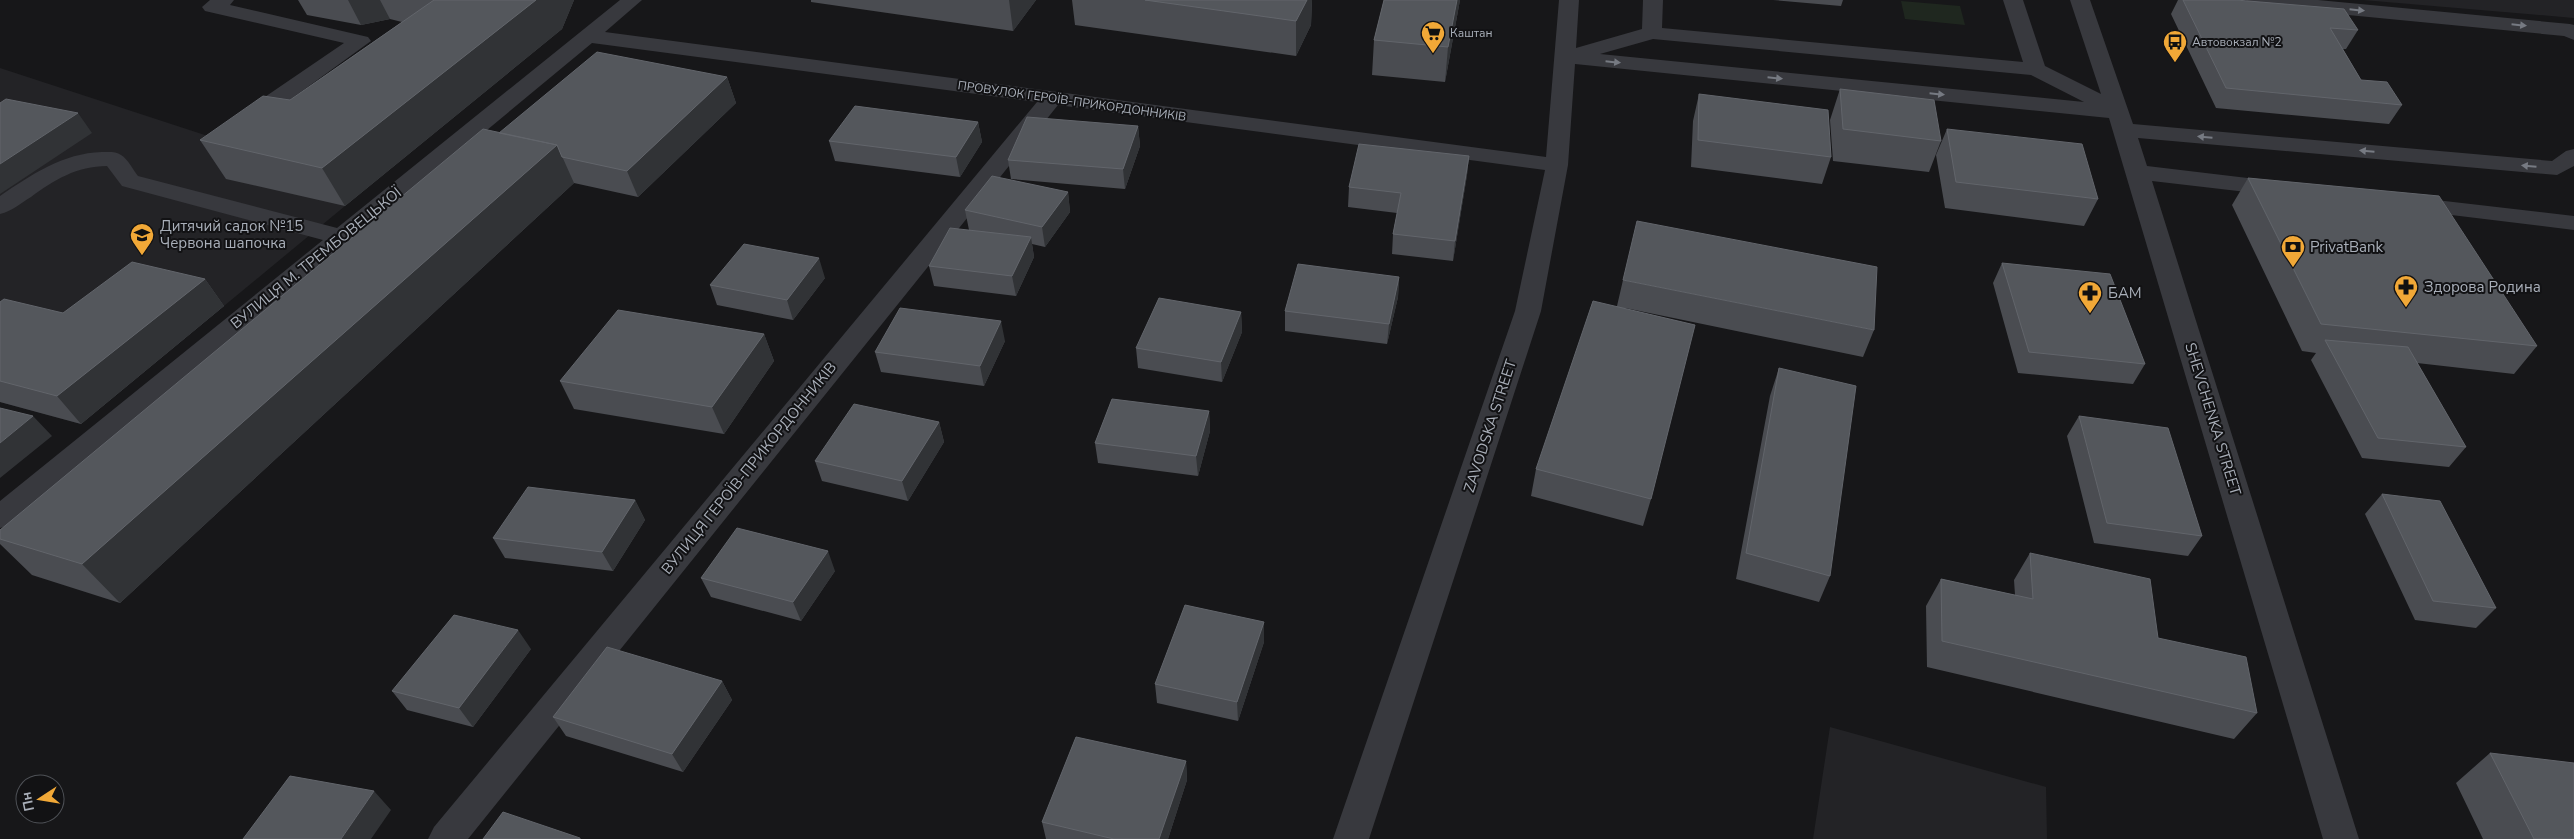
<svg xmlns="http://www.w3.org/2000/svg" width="2574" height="839" viewBox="0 0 2574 839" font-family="'Nunito Sans',sans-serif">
  <rect width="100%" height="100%" fill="#171719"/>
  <path fill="#232326" d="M 2363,0 L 2574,0 L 2574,18 Z
    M 0,68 L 260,153 L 345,206 L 81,424 L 0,402 Z
    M 1830,727 L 2046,787 L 2047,839 L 1813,839 Z"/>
  <path fill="#1f271f" d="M 1901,1 L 1960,6 L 1965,25 L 1905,19 Z"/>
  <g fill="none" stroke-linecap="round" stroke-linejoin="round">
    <path fill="#38393e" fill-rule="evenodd" d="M 210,0 L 234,0 L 230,5 L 368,37 L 371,41 L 272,113 L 264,115 L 256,113 L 253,108 L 256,103 L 344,43 L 205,11 L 202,7 Z
      M 620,0 L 642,0 L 605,32 L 1546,157 L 1559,0 L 1579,0 L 1576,48 L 1642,29 L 1643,0 L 1663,0 L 1662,28 L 2023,62 L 2003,0 L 2023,0 L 2045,66 L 2101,94 L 2070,0 L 2090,0 L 2133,124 L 2552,161 L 2566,151 L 2574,149 L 2574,166 L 2557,175 L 2138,138 L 2147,166 L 2281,182 L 2289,184 L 2293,189 L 2289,194 L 2281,196 L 2152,181 L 2359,839 L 2323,839 L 2109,118 L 1575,64 L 1568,165 L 1541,311 L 1369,839 L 1333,839 L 1515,311 L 1545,170 L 1058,105 L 468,839 L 428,839 L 434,827 L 1037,102 L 592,43 L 10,525 L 0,528 L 0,501 L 323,240 L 122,186 L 107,166 C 77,166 54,180 31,197 C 21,203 12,211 0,214 L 0,196 C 31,175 63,153 102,152 C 108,152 116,151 121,155 C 128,159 133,170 138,176 L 337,228 ZM 1653,39 L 2031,75 L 2084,102 L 1600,54 Z
      M 2246,0 L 2318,0 L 2570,24 L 2574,25 L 2574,40 L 2564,36 L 2256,6 L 2249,4 Z
      M 2410,197 L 2574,216 L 2574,230 L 2402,209 L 2398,204 L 2402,199 Z"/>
  </g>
  <path fill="#4a4c51" d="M 298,0 L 574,0 L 562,29 L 345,206 L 226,179 L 200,140 L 290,100 L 402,22 L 390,19 L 361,25 L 307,15 Z
    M 811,0 L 1036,0 L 1013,31 L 811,2 Z
    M 1072,0 L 1312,0 L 1311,25 L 1296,56 L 1075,25 Z
    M 1384,0 L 1460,0 L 1445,82 L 1372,75 L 1374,40 Z
    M 1773,0 L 1843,0 L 1841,6 Z
    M 2178,0 L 2236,0 L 2358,30 L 2346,49 L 2343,49 L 2361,80 L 2402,105 L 2389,124 L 2216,108 L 2171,14 Z
    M 727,77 L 736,103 L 638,197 L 574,183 L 120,603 L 32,575 L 0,544 L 0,530 L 499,133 Z
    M 1840,89 L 1941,141 L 1929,172 L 1833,161 L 1830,120 Z
    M 1699,94 L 1831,157 L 1822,184 L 1691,167 L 1693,121 Z
    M 978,122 L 982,142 L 960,177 L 835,161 L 829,141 Z
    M 1138,126 L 1140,146 L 1125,189 L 1011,179 L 1008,160 Z
    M 1947,129 L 2098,199 L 2084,226 L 1945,208 L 1936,155 Z
    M 1469,156 L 1467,175 L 1453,261 L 1392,254 L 1393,234 L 1397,213 L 1348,207 L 1349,187 Z
    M 2248,178 L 2537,346 L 2514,374 L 2417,363 L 2466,447 L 2449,467 L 2362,458 L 2311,360 L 2316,353 L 2302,351 L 2232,205 Z
    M 1068,192 L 1070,212 L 1045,247 L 1032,244 L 1034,257 L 1016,296 L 934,286 L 929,266 L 969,230 L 965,210 Z
    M 2002,263 L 2145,364 L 2133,384 L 2018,373 L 1993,283 Z
    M 1399,277 L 1398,297 L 1387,344 L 1285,331 L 1285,311 Z
    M 825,278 L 793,320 L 717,305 L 710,285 Z
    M 205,279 L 224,306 L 81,424 L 0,402 L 0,302 L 63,313 Z
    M 1623,280 L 1874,330 L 1863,357 L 1625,308 L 1651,499 L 1643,526 L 1531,496 L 1536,469 L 1617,306 Z
    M 1241,312 L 1242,332 L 1222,382 L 1138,368 L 1136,348 Z
    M 764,334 L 774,361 L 724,434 L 574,409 L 560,381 Z
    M 1005,341 L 984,386 L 881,372 L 875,352 Z
    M 1779,368 L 1830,576 L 1819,602 L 1736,579 L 1770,396 Z
    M 1209,411 L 1210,431 L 1198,476 L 1098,463 L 1095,443 Z
    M 2079,416 L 2202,536 L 2188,556 L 2094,543 L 2067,436 Z
    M 939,422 L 944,442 L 908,501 L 822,481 L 815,461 Z
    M 2382,494 L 2496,608 L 2476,628 L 2415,620 L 2365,514 Z
    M 635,500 L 645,520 L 613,571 L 505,558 L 493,538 Z
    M 2030,553 L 2158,638 L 2257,713 L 2234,739 L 1927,667 L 1926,606 L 1941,579 L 2015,595 L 2014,580 Z
    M 835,571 L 801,621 L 711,597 L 701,578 Z
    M 1264,622 L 1264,642 L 1238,721 L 1157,703 L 1155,684 Z
    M 531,649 L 473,727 L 407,710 L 392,691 Z
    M 722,681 L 732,700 L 683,772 L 566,736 L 553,717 Z
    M 2490,753 L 2574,839 L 2483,839 L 2456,783 Z
    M 1186,761 L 1187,780 L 1168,839 L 1046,839 L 1042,822 Z"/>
  <path fill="#313336" d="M 348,0 L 380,0 L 390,19 L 361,25 Z
    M 536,0 L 574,0 L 562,29 L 345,206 L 322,168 Z
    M 1009,0 L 1036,0 L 1013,31 Z
    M 1307,0 L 1312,0 L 1311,25 L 1296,56 L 1296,21 Z
    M 1457,0 L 1460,0 L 1445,82 L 1448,47 Z
    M 727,77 L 736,103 L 638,197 L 627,171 Z
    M 78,113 L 92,133 L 0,194 L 0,164 Z
    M 978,122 L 982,142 L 960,177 L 956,157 Z
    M 1138,126 L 1140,146 L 1125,189 L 1123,169 Z
    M 557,145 L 574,183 L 120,603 L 82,564 Z
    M 1469,156 L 1467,175 L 1453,261 L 1455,241 Z
    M 1068,192 L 1070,212 L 1045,247 L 1042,227 Z
    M 1031,237 L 1034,257 L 1016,296 L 1012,276 Z
    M 819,258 L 825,278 L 793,320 L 787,300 Z
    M 1399,277 L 1398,297 L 1387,344 L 1389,324 Z
    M 205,279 L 224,306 L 81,424 L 57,396 Z
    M 1241,312 L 1242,332 L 1222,382 L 1221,362 Z
    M 1001,321 L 1005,341 L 984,386 L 980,366 Z
    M 764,334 L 774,361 L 724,434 L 712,407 Z
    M 1209,411 L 1210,431 L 1198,476 L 1196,456 Z
    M 33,416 L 52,436 L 0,478 L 0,443 Z
    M 939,422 L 944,442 L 908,501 L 902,481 Z
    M 635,500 L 645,520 L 613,571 L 602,552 Z
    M 828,551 L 835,571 L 801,621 L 793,602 Z
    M 1264,622 L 1264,642 L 1238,721 L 1237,702 Z
    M 518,630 L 531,649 L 473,727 L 459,708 Z
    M 722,681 L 732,700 L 683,772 L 672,754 Z
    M 1186,761 L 1187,780 L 1168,839 L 1159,839 Z
    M 374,791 L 391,810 L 371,839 L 341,839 Z"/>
  <path fill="#54575c" stroke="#62656b" d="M 434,0 L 536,0 L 322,168 L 200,140 L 263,96 L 290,100 Z
    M 1145,0 L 1307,0 L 1296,21 Z
    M 1384,0 L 1457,0 L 1448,47 L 1374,40 Z
    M 2183,0 L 2236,0 L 2344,9 L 2358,30 L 2330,28 L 2361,80 L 2387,82 L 2402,105 L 2226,88 Z
    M 597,52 L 727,77 L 627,171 L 562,157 L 557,145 L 499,133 Z
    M 1840,89 L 1934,100 L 1941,141 L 1843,129 Z
    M 1699,94 L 1828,110 L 1831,157 L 1698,140 Z
    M 6,99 L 78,113 L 0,164 L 0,103 Z
    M 855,106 L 978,122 L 956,157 L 829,141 Z
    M 1027,117 L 1138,126 L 1123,169 L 1008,160 Z
    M 483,129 L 557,145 L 82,564 L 0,539 L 0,530 Z
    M 1947,129 L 2082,144 L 2098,199 L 1956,182 Z
    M 1359,144 L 1469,156 L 1455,241 L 1393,234 L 1401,193 L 1349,187 Z
    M 992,176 L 1068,192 L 1042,227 L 965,210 Z
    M 2248,178 L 2439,196 L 2537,346 L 2321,324 Z
    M 1637,221 L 1877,267 L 1874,330 L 1623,280 Z
    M 950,228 L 1031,237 L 1012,276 L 929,266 Z
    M 744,244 L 819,258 L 787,300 L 710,285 Z
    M 132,262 L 205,279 L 57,396 L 0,381 L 0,302 L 4,299 L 63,313 Z
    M 2002,263 L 2110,274 L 2145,364 L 2029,352 Z
    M 1298,264 L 1399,277 L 1389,324 L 1285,311 Z
    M 1159,298 L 1241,312 L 1221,362 L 1136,348 Z
    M 1593,301 L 1695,325 L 1651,499 L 1536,469 Z
    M 900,308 L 1001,321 L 980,366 L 875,352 Z
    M 618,310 L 764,334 L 712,407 L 560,381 Z
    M 2325,340 L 2408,347 L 2466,447 L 2378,438 Z
    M 1779,368 L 1856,386 L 1830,576 L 1746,553 Z
    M 1112,399 L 1209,411 L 1196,456 L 1095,443 Z
    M 854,404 L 939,422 L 902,481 L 815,461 Z
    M 0,408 L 33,416 L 0,443 Z
    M 2079,416 L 2168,428 L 2202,536 L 2107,523 Z
    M 528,487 L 635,500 L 602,552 L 493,538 Z
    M 2382,494 L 2440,501 L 2496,608 L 2433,601 Z
    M 737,528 L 828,551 L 793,602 L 701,578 Z
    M 2030,553 L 2150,579 L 2158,638 L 2246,657 L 2257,713 L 1942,641 L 1941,579 L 2033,599 Z
    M 1185,605 L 1264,622 L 1237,702 L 1155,684 Z
    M 454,615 L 518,630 L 459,708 L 392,691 Z
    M 607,647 L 722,681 L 672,754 L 553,717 Z
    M 1076,737 L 1186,761 L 1159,839 L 1114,839 L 1042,822 Z
    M 2490,753 L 2574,763 L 2574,839 L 2534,839 Z
    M 290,776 L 374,791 L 341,839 L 243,839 Z
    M 503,812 L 580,838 L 580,839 L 483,839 Z"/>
  <defs><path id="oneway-solid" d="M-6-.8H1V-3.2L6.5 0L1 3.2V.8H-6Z" transform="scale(1.25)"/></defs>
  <g fill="#767a82">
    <use href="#oneway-solid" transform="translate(2357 10) rotate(6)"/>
    <use href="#oneway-solid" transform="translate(2519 25) rotate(6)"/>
    <use href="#oneway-solid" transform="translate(1613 62) rotate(6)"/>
    <use href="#oneway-solid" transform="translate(1775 78) rotate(6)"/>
    <use href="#oneway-solid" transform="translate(1937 94) rotate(6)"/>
    <use href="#oneway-solid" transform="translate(2205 137) rotate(-175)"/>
    <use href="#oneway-solid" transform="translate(2367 151) rotate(-175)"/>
    <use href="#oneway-solid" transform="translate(2529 166) rotate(-175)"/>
  </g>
  <defs>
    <g id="supermarket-pin" transform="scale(1.25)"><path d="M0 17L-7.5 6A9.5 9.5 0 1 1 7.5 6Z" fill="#f1a837" stroke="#121214"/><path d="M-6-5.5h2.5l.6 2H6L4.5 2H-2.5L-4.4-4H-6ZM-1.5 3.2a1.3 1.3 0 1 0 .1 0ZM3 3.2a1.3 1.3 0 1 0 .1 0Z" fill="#111"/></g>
    <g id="bus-pin" transform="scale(1.25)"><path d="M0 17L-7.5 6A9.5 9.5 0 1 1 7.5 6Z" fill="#f1a837" stroke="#121214"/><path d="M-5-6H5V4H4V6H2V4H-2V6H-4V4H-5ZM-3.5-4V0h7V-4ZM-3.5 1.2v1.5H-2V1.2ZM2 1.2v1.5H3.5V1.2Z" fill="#111"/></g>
    <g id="school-pin" transform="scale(1.25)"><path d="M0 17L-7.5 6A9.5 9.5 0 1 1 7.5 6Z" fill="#f1a837" stroke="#121214"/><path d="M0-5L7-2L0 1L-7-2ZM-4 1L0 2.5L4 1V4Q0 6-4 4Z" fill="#111"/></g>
    <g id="bank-pin" transform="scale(1.25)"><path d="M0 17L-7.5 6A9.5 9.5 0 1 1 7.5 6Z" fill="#f1a837" stroke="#121214"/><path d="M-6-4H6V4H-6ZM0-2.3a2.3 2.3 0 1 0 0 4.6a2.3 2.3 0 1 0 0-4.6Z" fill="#111"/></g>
    <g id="pharmacy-pin" transform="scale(1.25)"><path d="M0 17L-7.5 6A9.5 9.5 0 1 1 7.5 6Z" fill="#f1a837" stroke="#121214"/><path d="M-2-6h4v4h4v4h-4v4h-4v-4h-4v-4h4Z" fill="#111"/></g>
  </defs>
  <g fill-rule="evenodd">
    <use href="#supermarket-pin" x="1433" y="33"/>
    <use href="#bus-pin" x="2175" y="42"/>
    <use href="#school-pin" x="142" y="235"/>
    <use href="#bank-pin" x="2293" y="247"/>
    <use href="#pharmacy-pin" x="2406" y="287"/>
    <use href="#pharmacy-pin" x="2090" y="293"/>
  </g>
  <g text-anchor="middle" stroke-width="4" stroke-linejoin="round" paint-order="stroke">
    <g font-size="12" fill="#a9afb9" stroke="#121214" text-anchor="start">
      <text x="1450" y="37">Каштан</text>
      <text x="2192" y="46">Автовокзал №2</text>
    </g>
    <g font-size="12" fill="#a9afb9" stroke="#121214">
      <text transform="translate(1072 101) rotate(8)" y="4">ПРОВУЛОК ГЕРОЇВ-ПРИКОРДОННИКІВ</text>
    </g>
    <g font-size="15" fill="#a9afb9" stroke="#121214" text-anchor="start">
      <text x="160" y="231">Дитячий садок №15<tspan x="160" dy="17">Червона шапочка</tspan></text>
      <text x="2310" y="252">PrivatBank</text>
      <text x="2424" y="292">Здорова Родина</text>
      <text x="2108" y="298">БАМ</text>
    </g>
    <g font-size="15" fill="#a9afb9" stroke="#121214">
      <text transform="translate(316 258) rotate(-39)" y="5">ВУЛИЦЯ М. ТРЕМБОВЕЦЬКОЇ</text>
      <text transform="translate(2213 419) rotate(73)" y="5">SHEVCHENKA STREET</text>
      <text transform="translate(1490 426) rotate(-72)" y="5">ZAVODSKA STREET</text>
      <text transform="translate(749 468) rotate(-51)" y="5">ВУЛИЦЯ ГЕРОЇВ-ПРИКОРДОННИКІВ</text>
    </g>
  </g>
  <g transform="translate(40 799) rotate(258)"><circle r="24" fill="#121214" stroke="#4e5156"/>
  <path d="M0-4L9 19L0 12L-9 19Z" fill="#f1a837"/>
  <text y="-8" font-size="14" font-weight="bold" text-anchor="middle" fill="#a9afb9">Пн</text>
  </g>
</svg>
